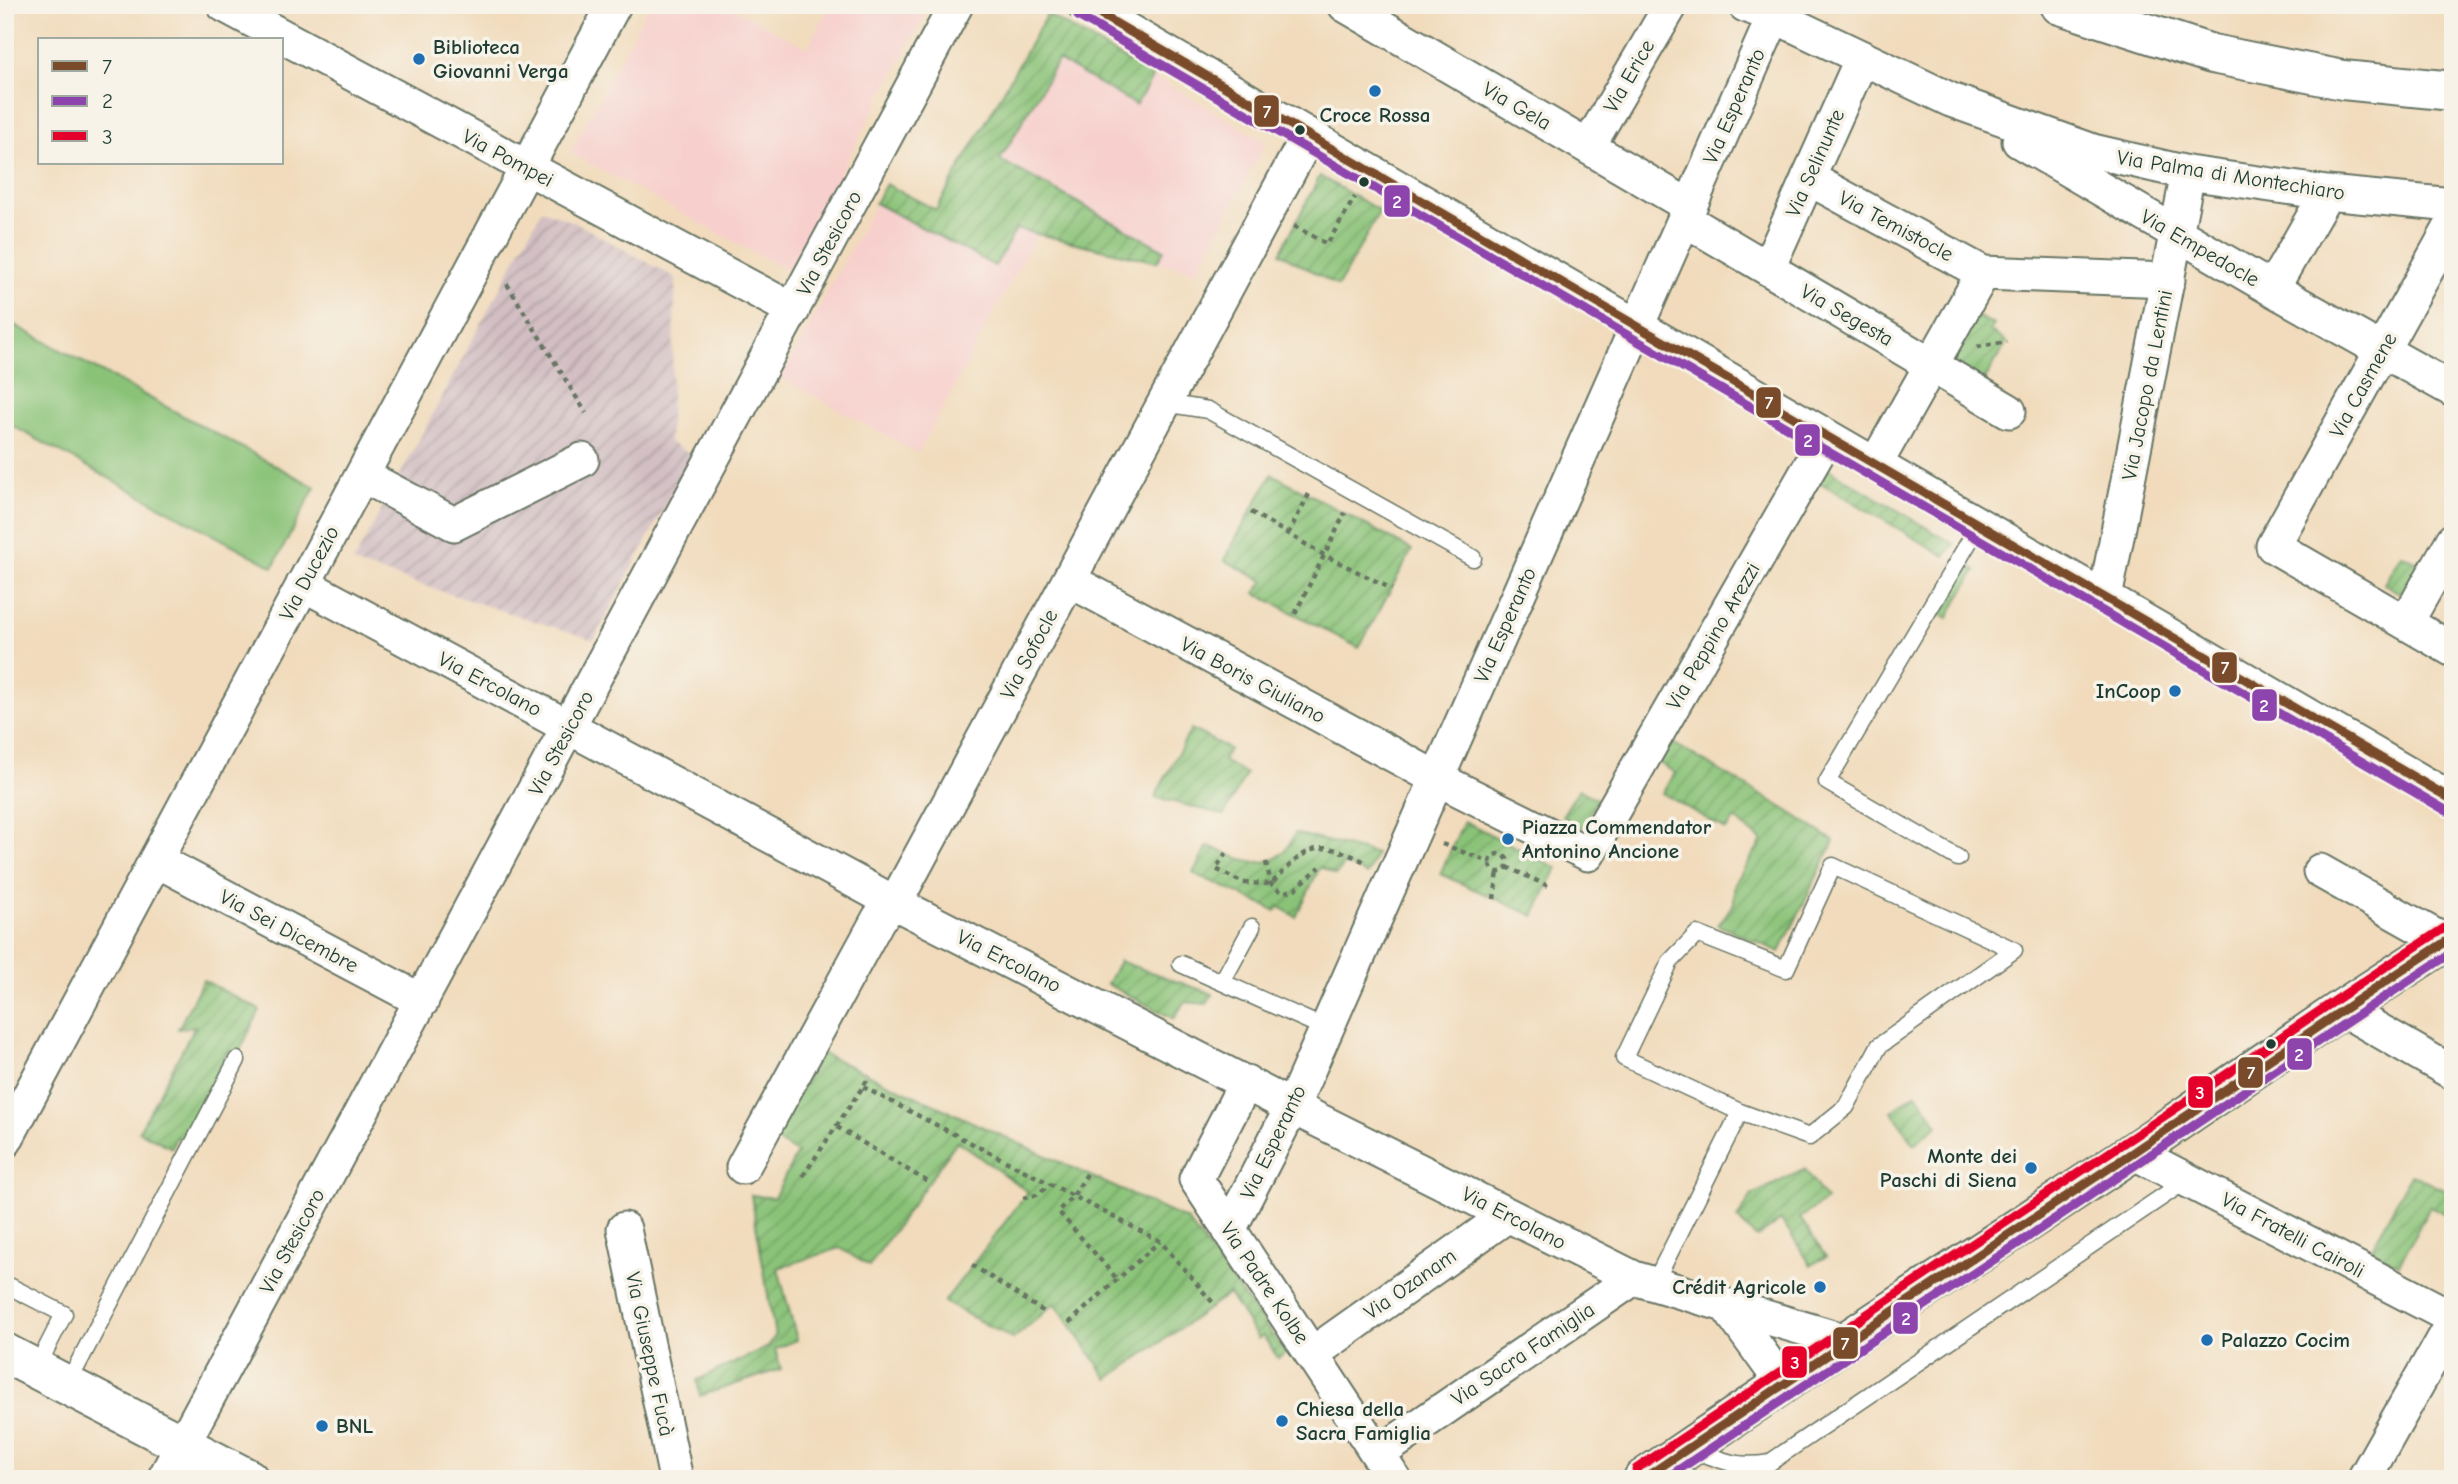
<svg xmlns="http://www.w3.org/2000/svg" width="2458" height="1484" viewBox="0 0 2458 1484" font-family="'Comic Neue',sans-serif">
  <defs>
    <pattern id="industrial-furrows" width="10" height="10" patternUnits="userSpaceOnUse" patternTransform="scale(1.75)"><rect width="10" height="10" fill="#d2bec3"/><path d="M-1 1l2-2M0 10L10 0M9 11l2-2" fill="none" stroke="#aa9c9f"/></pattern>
    <pattern id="garden-furrows" width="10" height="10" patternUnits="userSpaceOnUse" patternTransform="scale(1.75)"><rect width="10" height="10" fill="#8ac378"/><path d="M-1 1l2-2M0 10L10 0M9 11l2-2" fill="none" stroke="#70a063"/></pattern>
  </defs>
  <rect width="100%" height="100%" fill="#f7f3e8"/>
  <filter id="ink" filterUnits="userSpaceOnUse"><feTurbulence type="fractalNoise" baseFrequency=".0143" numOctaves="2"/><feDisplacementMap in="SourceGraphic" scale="14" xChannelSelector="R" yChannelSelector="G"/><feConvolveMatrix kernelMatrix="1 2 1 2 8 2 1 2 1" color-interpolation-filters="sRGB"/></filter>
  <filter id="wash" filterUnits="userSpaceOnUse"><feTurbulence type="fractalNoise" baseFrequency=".00686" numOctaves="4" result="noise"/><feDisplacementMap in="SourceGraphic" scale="28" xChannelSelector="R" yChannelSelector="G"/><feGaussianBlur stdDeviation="1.57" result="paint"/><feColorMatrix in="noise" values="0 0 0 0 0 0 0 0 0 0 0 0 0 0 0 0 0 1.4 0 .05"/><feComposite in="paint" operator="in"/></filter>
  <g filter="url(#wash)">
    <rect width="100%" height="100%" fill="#f1dbbc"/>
    <path fill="#f7d0cd" d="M 649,5 L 727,5 L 807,48 L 830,5 L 930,5 L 788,271 L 570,153 Z
      M 1047,14 L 1266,142 L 1197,271 L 1037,234 L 918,453 L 781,378 L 886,184 L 936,210 Z"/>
    <path fill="url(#industrial-furrows)" d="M 542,210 L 578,224 L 676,278 L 669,442 L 692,455 L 594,640 L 353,563 Z"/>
    <path fill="#8ac378" stroke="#548056" stroke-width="2" d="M 5,320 L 315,487 L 273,567 L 5,422 Z"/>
    <path fill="url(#garden-furrows)" stroke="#548056" stroke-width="2" d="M 1047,14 L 1153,76 L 1136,105 L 1058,60 L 1000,160 L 1164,250 L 1157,262 L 1016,229 L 995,266 L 875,203 L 886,184 L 936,210 Z
      M 1320,176 L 1380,211 L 1338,286 L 1280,253 Z
      M 1977,316 L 1994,325 L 1989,331 L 2007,342 L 1984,381 L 1951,361 Z
      M 1827,468 L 1954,544 L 1945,556 L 1819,482 Z
      M 1272,474 L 1412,550 L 1359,648 L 1255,593 L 1264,581 L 1224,560 Z
      M 2401,554 L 2419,563 L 2401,594 L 2384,584 Z
      M 1965,564 L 1976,570 L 1948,618 L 1937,613 Z
      M 1191,729 L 1229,749 L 1223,761 L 1246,774 L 1224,815 L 1155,797 Z
      M 1668,740 L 1788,811 L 1834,841 L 1780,952 L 1718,925 L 1734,903 L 1734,885 L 1762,841 L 1735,819 L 1726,830 L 1662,793 L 1675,773 L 1656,761 Z
      M 1579,789 L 1598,800 L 1582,828 L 1562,816 Z
      M 1464,821 L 1557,868 L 1534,916 L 1440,874 Z
      M 1295,833 L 1376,854 L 1367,875 L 1345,864 L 1336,875 L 1320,867 L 1296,917 L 1278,906 L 1276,911 L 1193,873 L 1208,846 C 1242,859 1276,880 1295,833 Z
      M 1119,961 L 1213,994 L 1207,1004 L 1184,1002 L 1174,1019 L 1107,984 Z
      M 203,980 L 260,1010 L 238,1054 L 228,1051 L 182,1141 L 176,1137 L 172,1148 L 139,1131 L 195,1026 L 178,1029 Z
      M 821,1053 L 1187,1220 L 1286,1353 L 1278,1358 L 1263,1336 L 1258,1339 L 1229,1294 L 1108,1379 L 1055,1303 L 1013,1339 L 944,1302 L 1028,1192 L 957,1141 L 869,1266 L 840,1248 L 778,1268 L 797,1340 L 775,1349 L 781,1369 L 700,1396 L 697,1380 L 768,1347 L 775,1336 L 751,1195 L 774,1198 L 797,1153 L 773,1139 Z
      M 1916,1093 L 1938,1125 L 1914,1144 L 1892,1111 Z
      M 1805,1169 L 1826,1200 L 1800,1218 L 1826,1257 L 1811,1265 L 1781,1220 L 1756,1238 L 1738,1219 L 1752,1195 Z
      M 2411,1174 L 2453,1194 L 2453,1218 L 2430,1206 L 2399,1265 L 2371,1250 Z"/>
  </g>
  <g filter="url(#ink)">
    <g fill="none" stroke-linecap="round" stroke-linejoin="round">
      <g stroke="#687464" stroke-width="19">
        <path id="service" d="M 1164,403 L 1208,410 L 1473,558
          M 1958,858 L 1827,782 L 1979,525
          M 1181,964 L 1327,1029
          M 1222,982 L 1252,927
          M 5,1284 L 64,1314 L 36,1369
          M 1654,1284 L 1740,1112 L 1809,1137 L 1846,1107 L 1879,1046 L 2014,950 L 1833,866 L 1786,969 L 1697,934 L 1670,962 L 1624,1058 L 1740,1112
          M 67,1385 L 237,1060
          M 1692,1449 C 1720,1460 1738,1469 1769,1463 L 2187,1180
          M 1665,1469 L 1692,1479"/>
      </g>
      <g stroke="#687464" stroke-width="37">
        <path id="minor" d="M 224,5 L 793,310
          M 1084,5 L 2453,800
          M 1345,5 L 1689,206
          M 1745,5 L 1774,16 L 1951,100 L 2093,151 L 2188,173 L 2327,193 L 2453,205
          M 2019,141 L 2272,289 L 2453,390
          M 1588,147 L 1671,5
          M 1808,178 L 1983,273
          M 1684,219 L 2009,411
          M 2453,223 L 2273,546 L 2453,650
          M 1768,268 L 1862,58
          M 2272,289 L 2327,193
          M 1875,465 L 1983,273 L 2168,280
          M 362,475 L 454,524 L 582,460
          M 1069,580 L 1438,779 L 1588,854 L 1827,437
          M 303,584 L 895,903 L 1292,1107 L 1634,1278 L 1846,1341
          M 2105,598 L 2188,173
          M 2406,623 L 2453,540
          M 156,860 L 422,1001
          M 2320,871 L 2453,946
          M 2342,1009 L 2453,1073
          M 1246,1082 L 1196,1179 L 1394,1479
          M 5,1141 L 614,5
          M 2133,1152 L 2453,1318
          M 743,1167 L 879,918 L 895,903 L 1308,136
          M 624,1229 L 676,1479
          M 1229,1230 L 1292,1107 L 1774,16
          M 1728,1308 L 1783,1384
          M 1312,1354 L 1508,1215
          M 1378,1454 L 1634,1278
          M 164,1479 L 956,5
          M 2364,1479 L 2453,1321"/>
      </g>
      <g stroke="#687464" stroke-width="42">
        <path id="tertiary" d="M 2060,5 L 2212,54 L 2343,80 L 2453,91"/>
      </g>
      <g stroke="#687464" stroke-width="42">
        <path id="primary" d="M 5,1353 L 249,1479
          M 1643,1479 L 1846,1341 L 2133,1152 L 2342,1009 L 2453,937"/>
      </g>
      <path stroke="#687464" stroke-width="4.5" stroke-dasharray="5 5" stroke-linecap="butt" d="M 1294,226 L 1327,244 L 1355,197
        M 507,284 L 586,413
        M 1977,347 L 2007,342
        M 1251,512 L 1324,555 L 1392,589
        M 1288,534 L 1309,494
        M 1295,614 L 1345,513
        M 1442,844 L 1490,862
        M 1226,853 L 1216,869 L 1243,883 L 1271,884 C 1308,846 1317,837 1367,863
        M1490 863a9 9 0 1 1 18 0a9 9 0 1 1-18 0Z
        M 1266,862 L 1271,884 L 1283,893 L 1295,889 L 1320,867
        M 1507,867 L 1548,886
        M 1494,899 L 1498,872
        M 863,1087 L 1160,1241 L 1214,1304
        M 837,1127 L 928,1182
        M 1087,1174 L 1073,1196 L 1058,1211 L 1117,1279
        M 803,1176 L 870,1076
        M 1023,1198 L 1037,1195 L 1050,1184
        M 972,1265 L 1044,1312
        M 1069,1323 L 1160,1241"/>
      <use href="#service" stroke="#fff" stroke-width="16"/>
      <use href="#minor" stroke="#fff" stroke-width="33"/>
      <use href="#tertiary" stroke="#fff" stroke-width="38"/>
      <use href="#primary" stroke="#fff" stroke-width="38"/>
      <g stroke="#f7f3e8" stroke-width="14">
        <path id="bus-1" d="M 1084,5 L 2453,800
          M 1643,1479 C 1805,1369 1969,1261 2132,1153 C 2239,1081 2345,1007 2453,937"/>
      </g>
      <g stroke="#f7f3e8" stroke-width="14">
        <path id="bus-2" d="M 1078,16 L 2447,811
          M 1665,1479 C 1823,1372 1983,1268 2141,1161 C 2245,1091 2348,1020 2453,952"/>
      </g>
      <g stroke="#f7f3e8" stroke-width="14">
        <path id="bus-3" d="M 1636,1469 C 1798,1359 1962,1251 2125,1142 C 2233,1071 2338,997 2446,927"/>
      </g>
      <use href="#bus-1" stroke="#7a4b2a" stroke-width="9"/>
      <use href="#bus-2" stroke="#8e44ad" stroke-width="9"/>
      <use href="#bus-3" stroke="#e4002b" stroke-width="9"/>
    </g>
  </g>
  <g fill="#1f6fb2" stroke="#f7f3e8" stroke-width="2.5">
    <circle cx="419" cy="59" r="7"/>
    <circle cx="1375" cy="91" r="7"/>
    <circle cx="2175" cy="691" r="7"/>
    <circle cx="1508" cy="839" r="7"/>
    <circle cx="2031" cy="1168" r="7"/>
    <circle cx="1820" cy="1287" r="7"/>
    <circle cx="2207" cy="1340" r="7"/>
    <circle cx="1282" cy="1421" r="7"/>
    <circle cx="322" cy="1426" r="7"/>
  </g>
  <g fill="#1f3d34" stroke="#f7f3e8" stroke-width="2.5">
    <circle cx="1300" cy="130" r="6"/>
    <circle cx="1364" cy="182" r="6"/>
    <circle cx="2271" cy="1044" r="6"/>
  </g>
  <g text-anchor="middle" stroke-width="7" stroke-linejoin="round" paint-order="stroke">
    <g font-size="21" font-weight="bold" fill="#1f3d34" stroke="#f7f3e8" text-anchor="start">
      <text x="433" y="54">Biblioteca<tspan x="433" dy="24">Giovanni Verga</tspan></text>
      <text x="1375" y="122" text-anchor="middle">Croce Rossa</text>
      <text x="2161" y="698" text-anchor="end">InCoop</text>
      <text x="1522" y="834">Piazza Commendator<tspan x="1522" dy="24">Antonino Ancione</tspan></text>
      <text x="2017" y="1163" text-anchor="end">Monte dei<tspan x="2017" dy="24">Paschi di Siena</tspan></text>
      <text x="1806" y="1294" text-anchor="end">Crédit Agricole</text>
      <text x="2221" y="1347">Palazzo Cocim</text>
      <text x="1296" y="1416">Chiesa della<tspan x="1296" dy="24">Sacra Famiglia</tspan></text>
      <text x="336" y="1433">BNL</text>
    </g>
    <g font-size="21" fill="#1f3d34" stroke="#f7f3e8">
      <text transform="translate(1629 76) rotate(-60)" y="7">Via Erice</text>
      <text transform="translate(1517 106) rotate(30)" y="7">Via Gela</text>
      <text transform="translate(1734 106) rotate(-66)" y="7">Via Esperanto</text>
      <text transform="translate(508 158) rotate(28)" y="7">Via Pompei</text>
      <text transform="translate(1815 163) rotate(-66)" y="7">Via Selinunte</text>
      <text transform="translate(2231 175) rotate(9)" y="7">Via Palma di Montechiaro</text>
      <text transform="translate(1896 226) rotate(28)" y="7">Via Temistocle</text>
      <text transform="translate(829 243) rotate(-62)" y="7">Via Stesicoro</text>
      <text transform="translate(2200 248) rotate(30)" y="7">Via Empedocle</text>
      <text transform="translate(1847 315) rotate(30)" y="7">Via Segesta</text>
      <text transform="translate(2147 385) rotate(-79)" y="7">Via Jacopo da Lentini</text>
      <text transform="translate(2363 385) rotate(-61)" y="7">Via Casmene</text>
      <text transform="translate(309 573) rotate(-62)" y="7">Via Ducezio</text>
      <text transform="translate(1505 625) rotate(-66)" y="7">Via Esperanto</text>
      <text transform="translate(1713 636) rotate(-60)" y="7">Via Peppino Arezzi</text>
      <text transform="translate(1029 654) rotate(-62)" y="7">Via Sofocle</text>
      <text transform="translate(1253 680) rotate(28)" y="7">Via Boris Giuliano</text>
      <text transform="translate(490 684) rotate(28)" y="7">Via Ercolano</text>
      <text transform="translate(561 743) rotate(-62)" y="7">Via Stesicoro</text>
      <text transform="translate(289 931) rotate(28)" y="7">Via Sei Dicembre</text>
      <text transform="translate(1009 961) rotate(27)" y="7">Via Ercolano</text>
      <text transform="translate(1273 1142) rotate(-64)" y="7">Via Esperanto</text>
      <text transform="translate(1514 1218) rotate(27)" y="7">Via Ercolano</text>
      <text transform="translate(2293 1235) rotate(28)" y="7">Via Fratelli Cairoli</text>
      <text transform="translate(292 1241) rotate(-62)" y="7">Via Stesicoro</text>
      <text transform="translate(1265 1283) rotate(56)" y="7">Via Padre Kolbe</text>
      <text transform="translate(1410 1284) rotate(-35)" y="7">Via Ozanam</text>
      <text transform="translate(650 1354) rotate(78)" y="7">Via Giuseppe Fucà</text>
      <text transform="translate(1523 1354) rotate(-34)" y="7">Via Sacra Famiglia</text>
    </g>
  </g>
  <g stroke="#f7f3e8" stroke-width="2.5">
    <rect x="1253" y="94" width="27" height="34" rx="7" fill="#7a4b2a"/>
    <rect x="1383" y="184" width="28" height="34" rx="7" fill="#8e44ad"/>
    <rect x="1755" y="386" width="27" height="33" rx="7" fill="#7a4b2a"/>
    <rect x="1794" y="423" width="27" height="34" rx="7" fill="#8e44ad"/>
    <rect x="2211" y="651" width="27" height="33" rx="7" fill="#7a4b2a"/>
    <rect x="2251" y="688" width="27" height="34" rx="7" fill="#8e44ad"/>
    <rect x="2286" y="1037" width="27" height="34" rx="7" fill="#8e44ad"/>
    <rect x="2237" y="1056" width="27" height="33" rx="7" fill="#7a4b2a"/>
    <rect x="2187" y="1075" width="27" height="34" rx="7" fill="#e4002b"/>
    <rect x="1892" y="1301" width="27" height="34" rx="7" fill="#8e44ad"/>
    <rect x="1832" y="1326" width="27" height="34" rx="7" fill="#7a4b2a"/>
    <rect x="1781" y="1345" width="27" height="34" rx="7" fill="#e4002b"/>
  </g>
  <g font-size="19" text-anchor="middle" font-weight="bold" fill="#fff">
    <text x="1267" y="118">7</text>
    <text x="1397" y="208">2</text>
    <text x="1769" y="409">7</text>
    <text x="1808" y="447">2</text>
    <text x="2225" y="674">7</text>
    <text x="2264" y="712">2</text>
    <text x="2299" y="1061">2</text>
    <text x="2251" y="1079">7</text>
    <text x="2200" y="1099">3</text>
    <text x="1906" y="1325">2</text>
    <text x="1845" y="1350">7</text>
    <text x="1795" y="1369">3</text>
  </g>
  <rect width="2458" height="1484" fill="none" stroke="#f7f3e8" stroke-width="28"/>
  <rect x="38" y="38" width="245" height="126" fill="#f7f3e8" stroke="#a1aaa0" stroke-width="2"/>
  <rect x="52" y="61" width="35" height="10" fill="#7a4b2a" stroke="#a1aaa0" stroke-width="2"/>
  <text x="102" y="74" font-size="21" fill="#1f3d34">7</text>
  <rect x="52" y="96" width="35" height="10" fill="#8e44ad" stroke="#a1aaa0" stroke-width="2"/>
  <text x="102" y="108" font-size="21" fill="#1f3d34">2</text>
  <rect x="52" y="131" width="35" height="10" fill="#e4002b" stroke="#a1aaa0" stroke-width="2"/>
  <text x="102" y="144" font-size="21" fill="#1f3d34">3</text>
</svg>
